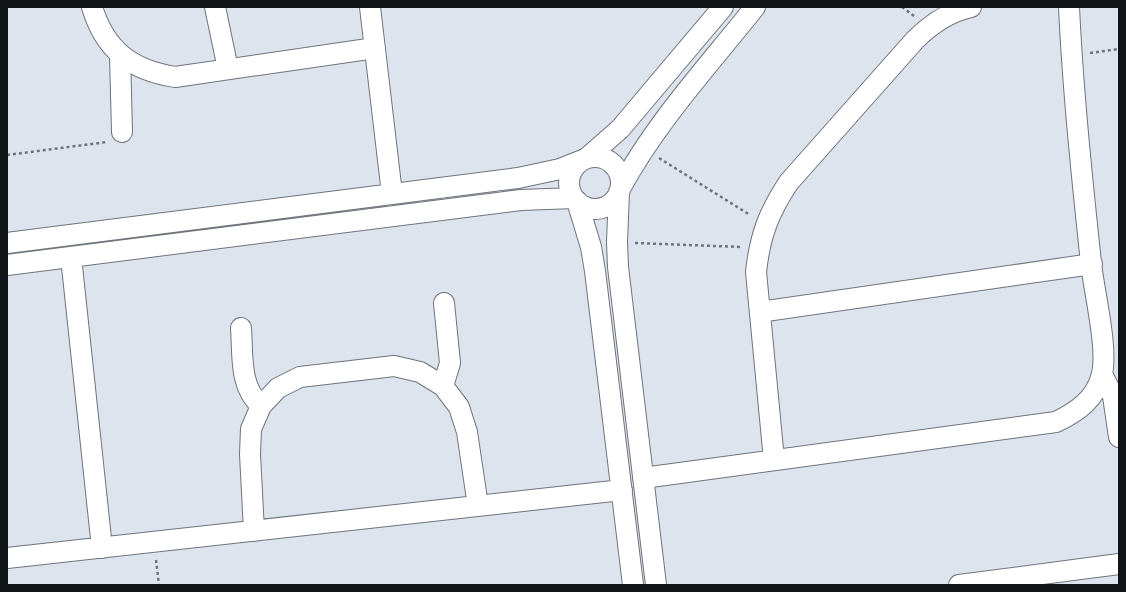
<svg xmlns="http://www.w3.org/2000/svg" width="1126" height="592" viewBox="0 0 1126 592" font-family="Jost,sans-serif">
  <rect width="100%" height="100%" fill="#dde4ed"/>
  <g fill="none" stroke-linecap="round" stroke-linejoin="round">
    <g stroke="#6e737c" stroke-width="22">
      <path id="minor" d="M 92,7 C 105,50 131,70 175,77 L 375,48
        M 215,7 L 228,69
        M 370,7 L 392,194
        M 120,55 L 122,132
        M569 183a26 26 0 1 1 52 0a26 26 0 1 1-52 0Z
        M 588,157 L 620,129 L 723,7
        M 621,187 C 657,121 709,65 755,7
        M 619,192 L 617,242 L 618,267 L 656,585
        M 577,201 L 591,247 L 595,271 L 633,585
        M 7,243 L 518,178 L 560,169 L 580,161
        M 71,257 L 102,548
        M 7,265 L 521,200 L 574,198
        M 760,312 L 1092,264
        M 241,328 C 243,356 239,386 261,406
        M 1102,374 L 1113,396 L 1119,437
        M 443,386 L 450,363 L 444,303
        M 774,460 L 756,272 C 760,235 769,212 789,182 L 915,40 C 931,24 948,12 971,7
        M 643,478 L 1056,422 C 1077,412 1096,399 1102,374 C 1108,347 1094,292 1091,263 C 1082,178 1073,92 1069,7
        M 254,531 L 250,454 L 251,429 L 261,406 L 278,388 L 300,377 L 394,366 L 420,372 L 443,386 L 459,407 L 467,432 L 478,506
        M 7,558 L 622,490
        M 959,585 L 1119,564"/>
    </g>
    <path stroke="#70747a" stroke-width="2.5" stroke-dasharray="3 3" stroke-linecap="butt" d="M 902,7 L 914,16
      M 1090,53 L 1119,49
      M 7,155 L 107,142
      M 659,158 L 750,215
      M 635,243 L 742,247
      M 156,560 L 159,585"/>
    <use href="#minor" stroke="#fff" stroke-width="20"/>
  </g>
  <rect width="1126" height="592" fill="none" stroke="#121518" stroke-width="16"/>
</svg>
